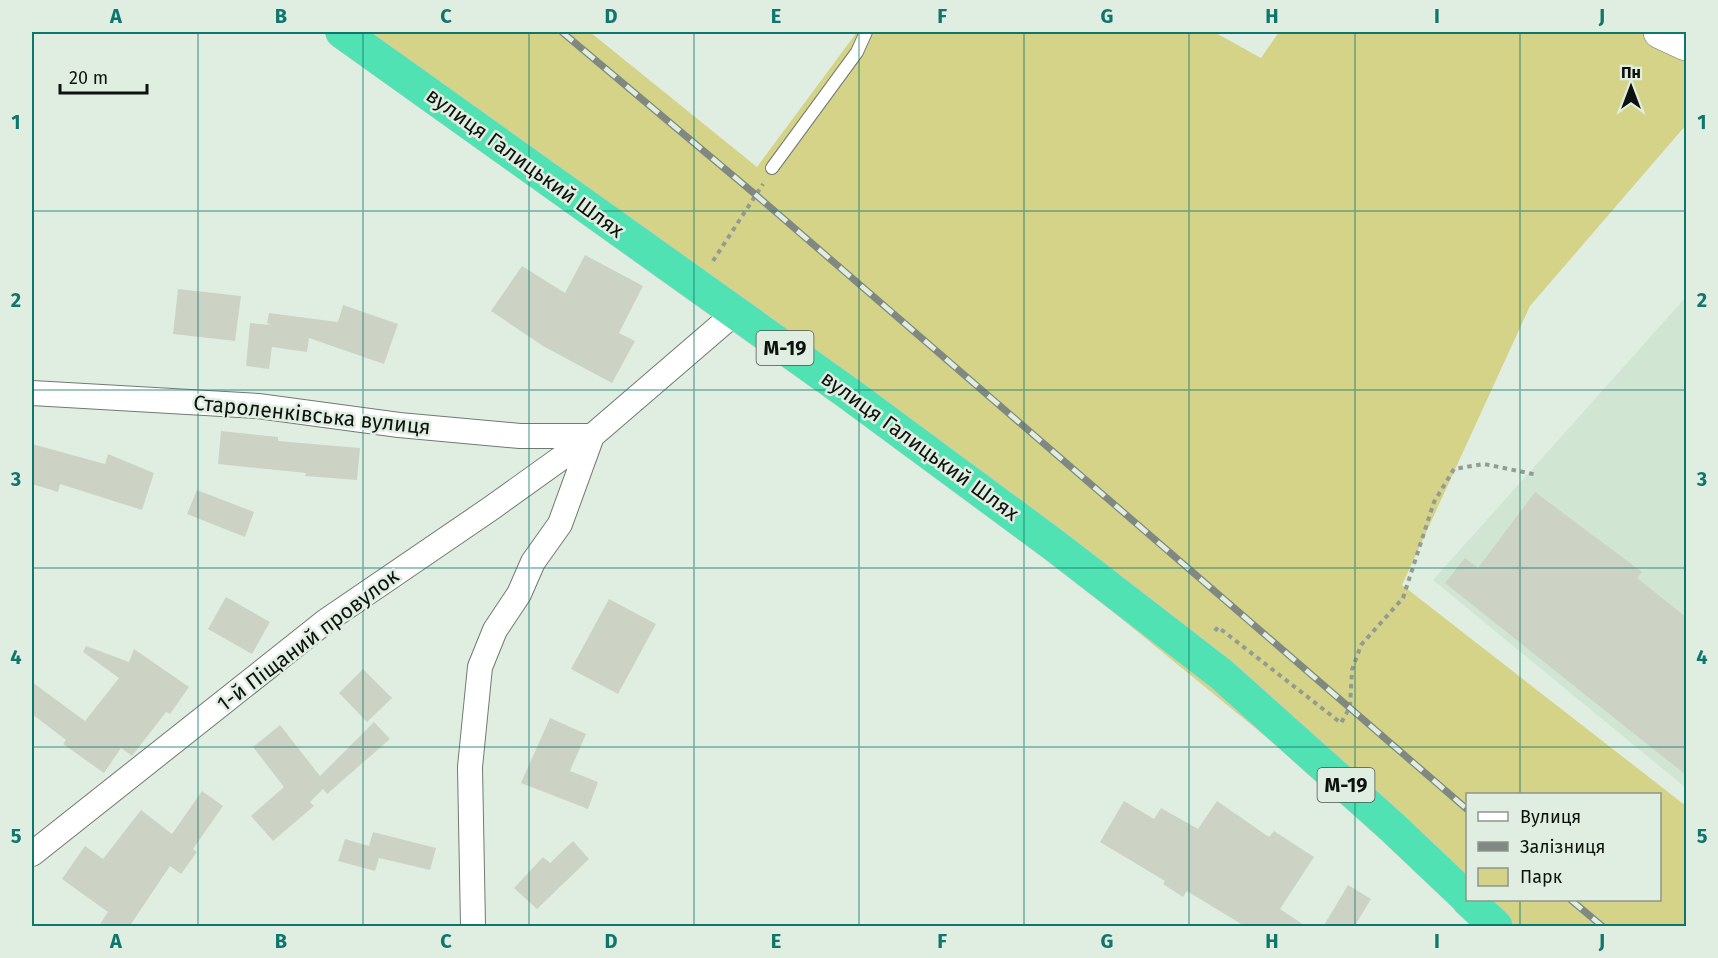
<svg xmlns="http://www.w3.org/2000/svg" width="1718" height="958" viewBox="0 0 1718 958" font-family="'Fira Sans',sans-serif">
  <rect width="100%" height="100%" fill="#e0eee2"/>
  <path fill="#d1e5d3" d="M 1686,297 L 1686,788 L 1433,580 Z"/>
  <path fill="#d4d388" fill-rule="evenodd" d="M 327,32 L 590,32 L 757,167 L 857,32 L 1214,32 L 1261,58 L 1279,32 L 1686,32 L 1686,125 L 1530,306 L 1402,585 L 1686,806 L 1686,926 L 1484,926 L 1386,835 L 1046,557 ZM 1468,794 L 1660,794 L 1660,900 L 1468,900 Z"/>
  <path fill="#ccd3c4" d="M 585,255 L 643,286 L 619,333 L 635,341 L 612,383 L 543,346 L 491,311 L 522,266 L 565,293 Z
    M 178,289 L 241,296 L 235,341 L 173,334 Z
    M 343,305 L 398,324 L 384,364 L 309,338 L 307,352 L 272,347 L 269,369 L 246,366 L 250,323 L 271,325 L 267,323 L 269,313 L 338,322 Z
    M 221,431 L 278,437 L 278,441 L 360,448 L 357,480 L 305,476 L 306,473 L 218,464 Z
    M 32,444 L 105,464 L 108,454 L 154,473 L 142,510 L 60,484 L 58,492 L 32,484 Z
    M 197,490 L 254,512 L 245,537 L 187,514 Z
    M 1535,492 L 1642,572 L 1637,578 L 1686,617 L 1686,775 L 1445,583 L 1465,558 L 1478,568 Z
    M 226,597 L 270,622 L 252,654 L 208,629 Z
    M 609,599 L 656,624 L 618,694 L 571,669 Z
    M 86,646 L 129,662 L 134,649 L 189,687 L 170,714 L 166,712 L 132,756 L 121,748 L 104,773 L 63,744 L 66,740 L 32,714 L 32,682 L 85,721 L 119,678 L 83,652 Z
    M 363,669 L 392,698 L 367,722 L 339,693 Z
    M 550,718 L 586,734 L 570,771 L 598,782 L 588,809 L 521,783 Z
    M 374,722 L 390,739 L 327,794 L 323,789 L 310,802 L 314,806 L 273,841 L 251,816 L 284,787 L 253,747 L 280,725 L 320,776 Z
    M 202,791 L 223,806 L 193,849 L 197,852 L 181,874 L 170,866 L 129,927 L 98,927 L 108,912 L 62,879 L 85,846 L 103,859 L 141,810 L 172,834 Z
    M 1124,801 L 1154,819 L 1161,808 L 1198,829 L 1217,801 L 1269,837 L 1274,831 L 1314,857 L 1280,909 L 1307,927 L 1246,927 L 1187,891 L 1183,897 L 1163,884 L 1165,881 L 1100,842 Z
    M 373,832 L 436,848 L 430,870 L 379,858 L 375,871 L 338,861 L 345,839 L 369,846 Z
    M 573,841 L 589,859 L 537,909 L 514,888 L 543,857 L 550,863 Z
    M 1348,885 L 1371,899 L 1354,927 L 1323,927 Z"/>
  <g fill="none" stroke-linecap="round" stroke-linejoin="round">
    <g stroke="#6f7b70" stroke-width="14">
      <path id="lane" d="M 772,168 L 857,52 L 866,32"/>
    </g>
    <g stroke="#6f7b70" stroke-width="26">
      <path id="street" d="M 32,393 L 258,406 L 399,425 L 520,436 L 592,436
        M 32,854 L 326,621 L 490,509 L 592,436
        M 473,926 L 470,767 L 480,667 L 495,630 L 519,594 L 533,562 L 560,524 L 592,436 L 735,313"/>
    </g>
    <g stroke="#6f7b70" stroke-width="34">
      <path id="secondary" d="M 1660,32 L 1686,44"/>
    </g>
    <g stroke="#cacbca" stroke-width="34">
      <path id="highway" d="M 342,32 L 848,393 L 1054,545 L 1221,674 L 1391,826 L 1468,899
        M 1468,900 L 1496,926"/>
    </g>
    <path stroke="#929c93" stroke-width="4" stroke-dasharray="4.5 4.5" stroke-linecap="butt" d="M 713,261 L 763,184
      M 1215,631 L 1218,627 L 1341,723 L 1350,707 L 1352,670 L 1361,645 L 1403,598 L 1434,502 L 1454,469 L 1484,464 L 1538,475"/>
    <use href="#lane" stroke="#fff" stroke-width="12"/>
    <use href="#street" stroke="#fff" stroke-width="24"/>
    <use href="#secondary" stroke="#fff" stroke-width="33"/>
    <use href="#highway" stroke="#51e2b4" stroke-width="33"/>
    <g stroke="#808981" stroke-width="7">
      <path id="rail" d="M 562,32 L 756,195 L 1468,810
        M 1571,900 L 1602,926"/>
    </g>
    <use href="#rail" stroke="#e0eee2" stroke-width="4.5" stroke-dasharray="14" stroke-linecap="butt"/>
  </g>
  <path fill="none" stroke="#0f766e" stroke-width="1.5" stroke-opacity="0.55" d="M 198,32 L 198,926M 363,32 L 363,926M 529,32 L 529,926M 694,32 L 694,926M 859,32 L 859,926M 1024,32 L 1024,926M 1189,32 L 1189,926M 1355,32 L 1355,926M 1520,32 L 1520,794M 32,211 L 1686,211M 32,390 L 1686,390M 32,568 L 1686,568M 32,747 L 1686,747M 1520,900 L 1520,926"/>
  <g text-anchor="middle" stroke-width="5" stroke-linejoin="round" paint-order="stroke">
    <g fill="#e0eee2" stroke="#4d544e" stroke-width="1.5">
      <rect x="756.5" y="331" width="57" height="34" rx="4.5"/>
      <rect x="1317.5" y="768" width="57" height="34" rx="4.5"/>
    </g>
    <g font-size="20" font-weight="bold" fill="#0e120e">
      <text x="785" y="355">М-19</text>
      <text x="1346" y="792">М-19</text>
    </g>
    <g font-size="21" fill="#0e120e" stroke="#e0eee2">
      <text transform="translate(525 163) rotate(36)" y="7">вулиця Галицький Шлях</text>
      <text transform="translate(312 415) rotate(6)" y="7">Староленківська вулиця</text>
      <text transform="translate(920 446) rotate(36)" y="7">вулиця Галицький Шлях</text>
      <text transform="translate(308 640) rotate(-37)" y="7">1-й Піщаний провулок</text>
    </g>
  </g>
  <rect width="1718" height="958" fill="none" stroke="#e0eee2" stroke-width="66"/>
  <rect x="1466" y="793" width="195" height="108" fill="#e0eee2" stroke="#8c968d" stroke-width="1.5"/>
  <rect x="1478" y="812" width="30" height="9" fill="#ffffff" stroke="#8c968d" stroke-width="1.5"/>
  <text x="1520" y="823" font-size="18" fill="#0e120e">Вулиця</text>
  <rect x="1478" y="842" width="30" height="9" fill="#808981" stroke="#8c968d" stroke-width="1.5"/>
  <text x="1520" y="853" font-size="18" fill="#0e120e">Залізниця</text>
  <rect x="1478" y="868" width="30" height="18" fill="#d4d388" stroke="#8c968d" stroke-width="1.5"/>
  <text x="1520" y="883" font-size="18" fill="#0e120e">Парк</text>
  <g transform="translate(1631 87)" stroke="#e0eee2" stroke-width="4.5" paint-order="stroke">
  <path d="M0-4.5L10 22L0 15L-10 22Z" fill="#0e120e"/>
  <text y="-9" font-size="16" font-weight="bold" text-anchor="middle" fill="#0e120e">Пн</text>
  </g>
  <path d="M60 84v9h87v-9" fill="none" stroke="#0e120e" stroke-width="3"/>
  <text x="69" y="84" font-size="18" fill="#0e120e" stroke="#e0eee2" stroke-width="4.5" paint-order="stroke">20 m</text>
  <rect x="33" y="33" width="1652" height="892" fill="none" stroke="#0f766e" stroke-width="2"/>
  <g font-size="20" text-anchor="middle" font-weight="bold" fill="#0f766e">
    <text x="116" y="23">A</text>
    <text x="281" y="23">B</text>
    <text x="446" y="23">C</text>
    <text x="611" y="23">D</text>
    <text x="776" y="23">E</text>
    <text x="942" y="23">F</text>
    <text x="1107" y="23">G</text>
    <text x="1272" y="23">H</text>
    <text x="1437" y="23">I</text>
    <text x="1602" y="23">J</text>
    <text x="16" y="129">1</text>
    <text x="1702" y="129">1</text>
    <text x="16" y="307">2</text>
    <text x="1702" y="307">2</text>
    <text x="16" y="486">3</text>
    <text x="1702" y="486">3</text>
    <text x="16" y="664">4</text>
    <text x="1702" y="664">4</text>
    <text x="16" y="843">5</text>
    <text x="1702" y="843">5</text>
    <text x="116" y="948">A</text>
    <text x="281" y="948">B</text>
    <text x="446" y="948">C</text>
    <text x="611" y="948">D</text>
    <text x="776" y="948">E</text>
    <text x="942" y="948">F</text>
    <text x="1107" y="948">G</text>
    <text x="1272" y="948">H</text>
    <text x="1437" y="948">I</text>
    <text x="1602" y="948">J</text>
  </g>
</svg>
